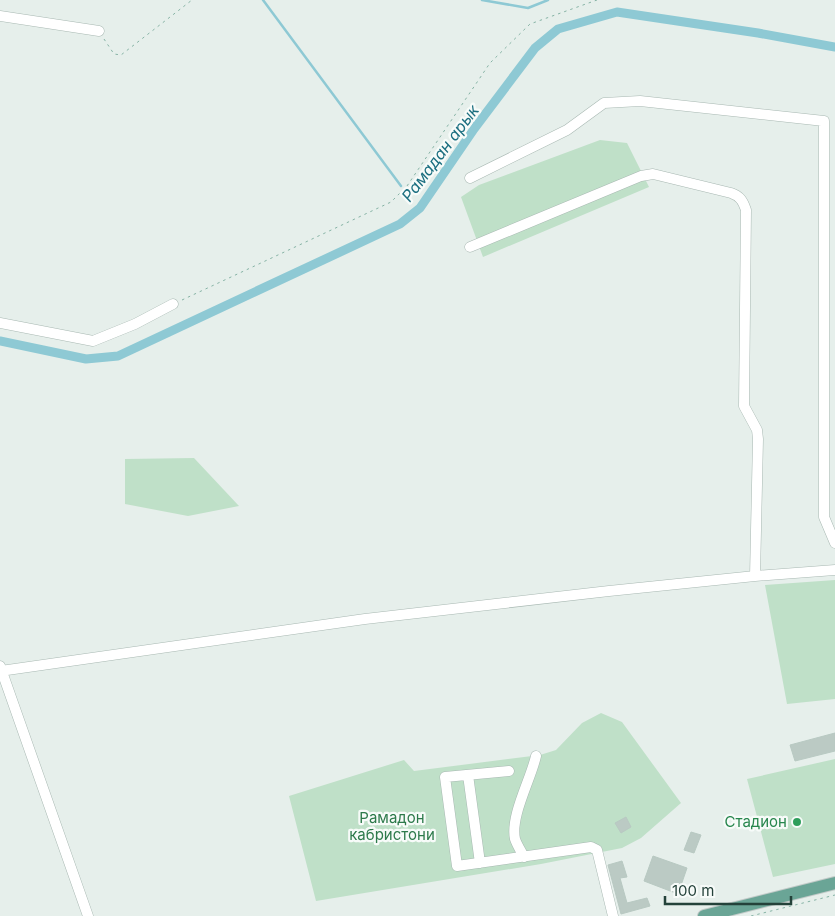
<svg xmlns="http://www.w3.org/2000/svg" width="835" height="916" viewBox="0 0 835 916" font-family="Inter,sans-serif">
  <rect width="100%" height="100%" fill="#e6efeb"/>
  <path fill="#bfe0c8" d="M 600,140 L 627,143 L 649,187 L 483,257 L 461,197 L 479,185 Z
    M 194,458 L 239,506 L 188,516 L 125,504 L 125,459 Z
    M 835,580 L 835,699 L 787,704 L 765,585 Z
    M 601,713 L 622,722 L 681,803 L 641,838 L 622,848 L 541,864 L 316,901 L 289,796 L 404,760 L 414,771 L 540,755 L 556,750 L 582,723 Z
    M 835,759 L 835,864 L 773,877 L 747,779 Z"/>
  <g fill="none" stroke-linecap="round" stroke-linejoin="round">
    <path stroke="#8ec9d4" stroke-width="2.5" d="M 263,0 L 401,186
      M 482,0 L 528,8 L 548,0"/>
    <path stroke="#8ec9d4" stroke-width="9" d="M 0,341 L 86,359 L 118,356 L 400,224 L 420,208 L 474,129 L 535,48 L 558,29 L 617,12 L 758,33 L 835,47"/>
  </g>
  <path fill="#bbcac4" stroke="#b8c9c2" d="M 835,733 L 835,751 L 795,761 L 790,745 Z
    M 626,817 L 631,827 L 621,833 L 615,823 Z
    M 691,832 L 701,835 L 694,853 L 684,850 Z
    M 653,856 L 687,868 L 678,894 L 644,881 Z
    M 622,861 L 627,877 L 620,878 L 627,903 L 647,898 L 650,906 L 621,914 L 608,865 Z"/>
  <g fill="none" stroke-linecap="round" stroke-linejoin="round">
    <g stroke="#a8b8b2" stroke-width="11">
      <path id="minor" d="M 0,16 L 99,31
        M 470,178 L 567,130 L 604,103 L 640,101 L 824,121 L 824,517 L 835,543
        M 470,247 L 641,176 L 653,174 L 731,193 C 740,196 743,201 746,210 L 744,406 L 757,430 L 758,439 L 755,576
        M 0,323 L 93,341 L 135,324 L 173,304
        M 0,666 L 88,916
        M 0,671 L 365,619 L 609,591 L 755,576 L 835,570
        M 509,771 L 445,777 L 457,866 L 591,847 L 597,850 L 613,916
        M 468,775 L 480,863
        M 524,857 C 521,851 517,845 515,839 C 510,816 531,779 536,756"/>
    </g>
    <g stroke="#c2cac8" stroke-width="14">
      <path id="major" d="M 704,916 L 835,883"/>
    </g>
    <path stroke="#86b3a5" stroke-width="1" stroke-dasharray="2.5 4" stroke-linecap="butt" d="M 104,39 L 114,54 L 121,55 L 192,0
      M 182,300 L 391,202 L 407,186 L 490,63 L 530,24 L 597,0
      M 751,916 L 835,895"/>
    <use href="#minor" stroke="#fff" stroke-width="10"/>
    <use href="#major" stroke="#6aa596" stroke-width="12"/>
  </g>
  <circle fill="#2e9e5b" stroke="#f7fbf9" stroke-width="2" cx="797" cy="822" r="5"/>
  <g text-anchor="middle" stroke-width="4.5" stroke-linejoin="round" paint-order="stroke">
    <g font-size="15" fill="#2d7a4b" stroke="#f7fbf9">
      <text x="392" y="823">Рамадон<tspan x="392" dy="17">кабристони</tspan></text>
    </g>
    <g font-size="15" fill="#27864d" stroke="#f7fbf9" text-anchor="end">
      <text x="787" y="827">Стадион</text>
    </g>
    <g font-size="16" font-style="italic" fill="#1c6f80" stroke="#f7fbf9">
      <text transform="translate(440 153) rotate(-53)" y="6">Рамадан арык</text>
    </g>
  </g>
  <path d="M665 896v8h126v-8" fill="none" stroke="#24423a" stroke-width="2.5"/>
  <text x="672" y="896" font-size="15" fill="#24423a" stroke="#f7fbf9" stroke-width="4" paint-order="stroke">100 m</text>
</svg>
